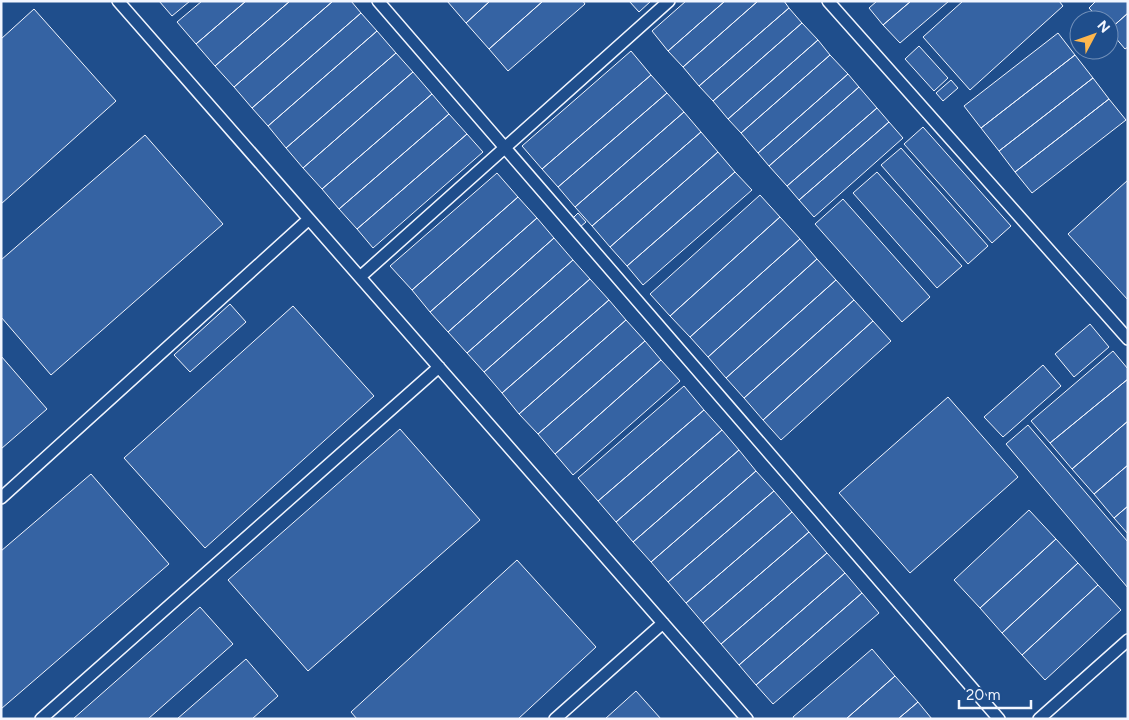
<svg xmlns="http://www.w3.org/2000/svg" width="1129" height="720" viewBox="0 0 1129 720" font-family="Figtree,sans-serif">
  <rect width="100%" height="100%" fill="#1f4e8c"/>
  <path fill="#3563a3" stroke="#f2f6ff" d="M 159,1 L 190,1 L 172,16 Z
    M 202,1 L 246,1 L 196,44 L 177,22 Z
    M 246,1 L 290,1 L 215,66 L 196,44 Z
    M 290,1 L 333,1 L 234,87 L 215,66 Z
    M 333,1 L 351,1 L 361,13 L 252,108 L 234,87 Z
    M 447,1 L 490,1 L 466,23 Z
    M 490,1 L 543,1 L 489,49 L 466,23 Z
    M 543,1 L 583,1 L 585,4 L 508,71 L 489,49 Z
    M 629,1 L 651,1 L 639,12 Z
    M 686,1 L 725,1 L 668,51 L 652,31 Z
    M 725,1 L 758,1 L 683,67 L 668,51 Z
    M 758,1 L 784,1 L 789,8 L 699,86 L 683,67 Z
    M 877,1 L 911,1 L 883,25 L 869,8 Z
    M 911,1 L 949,1 L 900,43 L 883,25 Z
    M 963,1 L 1059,1 L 1063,6 L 970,90 L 923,37 Z
    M 1096,1 L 1128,1 L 1128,13 L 1109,30 L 1109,20 L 1100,20 L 1089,8 Z
    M 789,8 L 802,23 L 713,101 L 699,86 Z
    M 34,9 L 116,101 L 1,204 L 1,39 Z
    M 361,13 L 377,31 L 268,126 L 252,108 Z
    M 1128,13 L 1128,47 L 1125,49 L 1109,30 Z
    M 802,23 L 818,40 L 728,119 L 713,101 Z
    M 377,31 L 396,53 L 286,148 L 268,126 Z
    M 1058,33 L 1075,55 L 981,128 L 964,106 Z
    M 818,40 L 830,55 L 741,133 L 728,119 Z
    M 919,46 L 948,78 L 934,91 L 905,59 Z
    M 631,51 L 651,75 L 542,169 L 522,146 Z
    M 396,53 L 413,72 L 303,168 L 286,148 Z
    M 830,55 L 848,74 L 758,153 L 741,133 Z
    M 1075,55 L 1093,78 L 999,151 L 981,128 Z
    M 413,72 L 432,94 L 322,189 L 303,168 Z
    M 848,74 L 859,87 L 769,166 L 758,153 Z
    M 651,75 L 667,93 L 558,187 L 542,169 Z
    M 1093,78 L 1109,99 L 1015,172 L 999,151 Z
    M 951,80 L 958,88 L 943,101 L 936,93 Z
    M 859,87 L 877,108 L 787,186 L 769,166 Z
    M 667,93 L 684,112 L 575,207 L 558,187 Z
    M 432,94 L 449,114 L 339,209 L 322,189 Z
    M 1109,99 L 1126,120 L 1032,193 L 1015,172 Z
    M 877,108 L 889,122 L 799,200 L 787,186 Z
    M 684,112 L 701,132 L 592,226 L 575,207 Z
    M 449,114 L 467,134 L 357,229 L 339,209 Z
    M 889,122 L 903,138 L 814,217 L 799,200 Z
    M 923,127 L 1011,226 L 992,243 L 904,144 Z
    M 701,132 L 718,152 L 610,247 L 592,226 Z
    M 467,134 L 483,152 L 373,248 L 357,229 Z
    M 145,135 L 223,224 L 51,375 L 1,317 L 1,260 Z
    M 901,148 L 988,246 L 968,264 L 881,165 Z
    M 718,152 L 735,172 L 627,266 L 610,247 Z
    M 735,172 L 752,190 L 643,285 L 627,266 Z
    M 877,172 L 962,266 L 937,288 L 853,193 Z
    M 497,173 L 518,197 L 412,290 L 390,266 Z
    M 1128,180 L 1128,300 L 1068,234 Z
    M 760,195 L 780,217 L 670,316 L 650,294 Z
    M 518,197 L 537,218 L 430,312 L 412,290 Z
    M 843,199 L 930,297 L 902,322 L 815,224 Z
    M 578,213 L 586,222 L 580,227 L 573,218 Z
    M 780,217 L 800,239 L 690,337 L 670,316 Z
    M 537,218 L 554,238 L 448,332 L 430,312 Z
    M 554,238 L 573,260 L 467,353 L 448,332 Z
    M 800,239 L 817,259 L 708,357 L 690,337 Z
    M 817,259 L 836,280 L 726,378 L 708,357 Z
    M 573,260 L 590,279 L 484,372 L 467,353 Z
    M 590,279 L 609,300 L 502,393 L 484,372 Z
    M 836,280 L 854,300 L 744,398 L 726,378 Z
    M 609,300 L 626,320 L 519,414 L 502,393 Z
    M 854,300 L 873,321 L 763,420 L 744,398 Z
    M 230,304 L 246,322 L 190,372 L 174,355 Z
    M 293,306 L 374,396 L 205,548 L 124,458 Z
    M 626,320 L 645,341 L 538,434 L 519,414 Z
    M 873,321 L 891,341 L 781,440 L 763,420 Z
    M 1090,324 L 1109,347 L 1074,377 L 1055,354 Z
    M 645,341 L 661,360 L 555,454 L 538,434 Z
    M 1113,351 L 1128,369 L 1128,379 L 1050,443 L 1031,421 Z
    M 1,356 L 47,409 L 1,449 Z
    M 661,360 L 680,381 L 573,475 L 555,454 Z
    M 1043,365 L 1061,386 L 1003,437 L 984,417 Z
    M 1128,379 L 1128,421 L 1072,469 L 1050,443 Z
    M 684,386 L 704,410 L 598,501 L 578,478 Z
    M 948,397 L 1018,477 L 910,573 L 839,493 Z
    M 704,410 L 722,430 L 616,522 L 598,501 Z
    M 1128,421 L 1128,465 L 1094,494 L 1072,469 Z
    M 1028,425 L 1128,542 L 1128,588 L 1006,444 Z
    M 400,429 L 480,520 L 308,671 L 228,580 Z
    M 722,430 L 739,450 L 633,542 L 616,522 Z
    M 739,450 L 756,471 L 651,562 L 633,542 Z
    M 1128,465 L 1128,506 L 1114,518 L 1094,494 Z
    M 756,471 L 774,491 L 668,582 L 651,562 Z
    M 91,474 L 169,564 L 1,709 L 1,551 Z
    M 774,491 L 792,512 L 686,603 L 668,582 Z
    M 1128,506 L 1128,534 L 1114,518 Z
    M 1029,510 L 1056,539 L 980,608 L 954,580 Z
    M 792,512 L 809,532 L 703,623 L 686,603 Z
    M 809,532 L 827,553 L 721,644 L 703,623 Z
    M 1056,539 L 1078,563 L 1002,633 L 980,608 Z
    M 827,553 L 845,573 L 739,665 L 721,644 Z
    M 517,560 L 596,647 L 518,719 L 357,719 L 351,712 Z
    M 1078,563 L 1098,585 L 1022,655 L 1002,633 Z
    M 845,573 L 862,593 L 756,685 L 739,665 Z
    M 1098,585 L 1121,610 L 1045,680 L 1022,655 Z
    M 862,593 L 879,613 L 773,704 L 756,685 Z
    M 200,607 L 233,644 L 148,719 L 73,719 Z
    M 872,649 L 895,676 L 846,719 L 794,719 L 793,717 Z
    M 246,659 L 278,696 L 252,719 L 177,719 Z
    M 895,676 L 918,702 L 898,719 L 846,719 Z
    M 636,691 L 661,719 L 605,719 Z
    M 918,702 L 932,719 L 898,719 Z"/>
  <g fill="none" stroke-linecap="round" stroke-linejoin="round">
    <g stroke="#f2f6ff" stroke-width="14">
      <path id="lane" d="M 118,1 L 747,719
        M 378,1 L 999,719
        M 828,1 L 1128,339
        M 360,277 L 669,1
        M 1,498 L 309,219
        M 41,719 L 439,367
        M 555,719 L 663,623
        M 1039,719 L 1128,640"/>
    </g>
    <use href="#lane" stroke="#1f4e8c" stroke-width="11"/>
  </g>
  <rect width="1129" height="720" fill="none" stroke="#f2f6ff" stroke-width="5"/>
  <g transform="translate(1094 35) rotate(49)"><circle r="24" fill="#1f4e8c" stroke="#7391ba"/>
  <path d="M0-4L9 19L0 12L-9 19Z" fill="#ffb74d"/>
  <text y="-8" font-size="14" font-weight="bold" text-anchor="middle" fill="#f2f6ff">N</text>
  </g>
  <path d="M959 700v8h72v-8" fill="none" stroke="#f2f6ff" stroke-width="2.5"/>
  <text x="966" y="700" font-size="15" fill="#f2f6ff" stroke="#1f4e8c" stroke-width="4" paint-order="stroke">20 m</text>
</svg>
